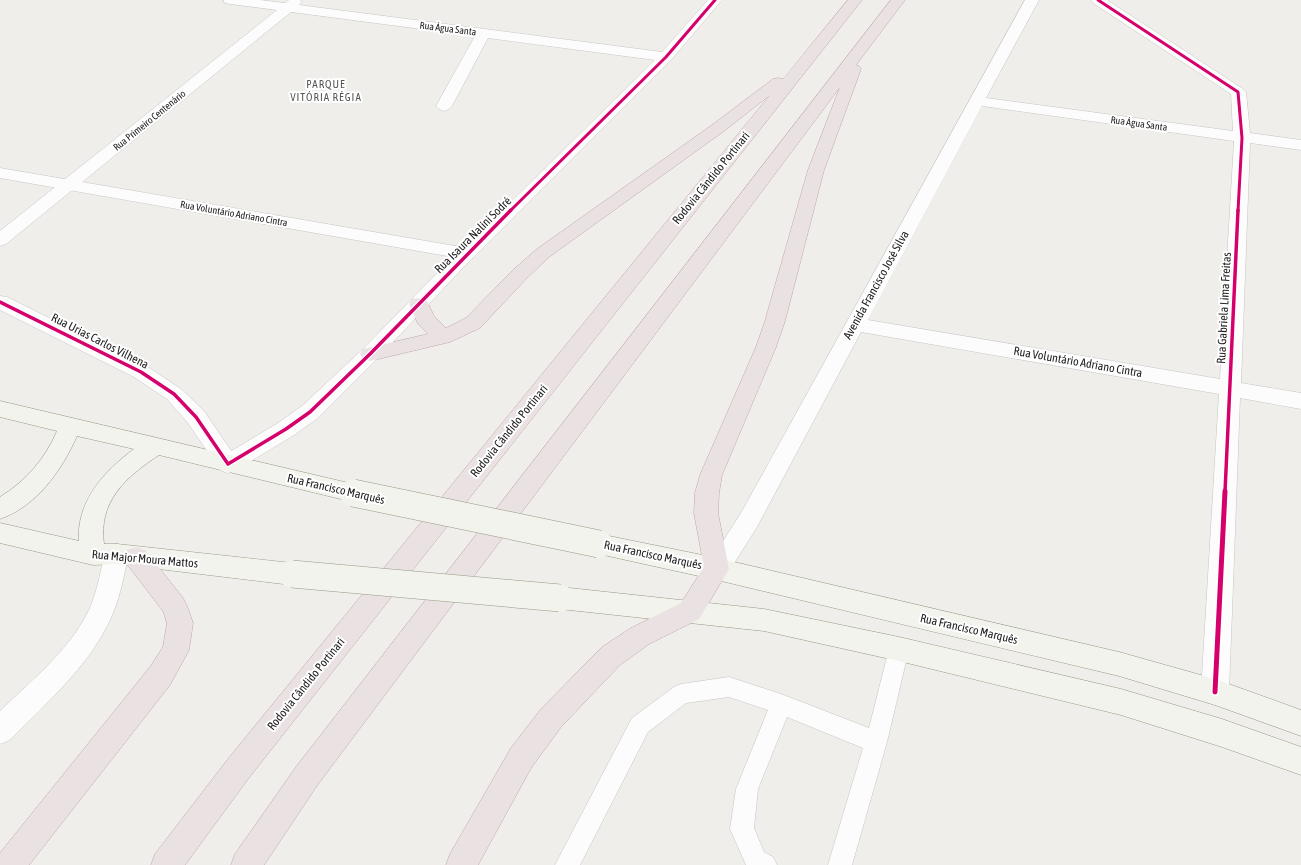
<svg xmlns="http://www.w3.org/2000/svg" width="1301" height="865" viewBox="0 0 1301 865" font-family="'Asap Condensed',sans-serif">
  <rect width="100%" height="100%" fill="#f0eeeb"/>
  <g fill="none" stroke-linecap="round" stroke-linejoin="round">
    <g stroke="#c6c5c3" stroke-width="1">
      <path id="service" d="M 899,640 L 906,642 L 909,649 L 887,742 L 852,865 L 828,865 L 863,748 L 787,717 L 758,789 L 754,828 L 764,852 L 773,857 L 777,865 L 746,865 L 730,829 L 736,789 L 768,710 L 729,697 L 686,703 L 648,732 L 580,865 L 555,865 L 632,718 L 674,687 L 681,684 L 729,677 L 781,694 L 869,728 L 889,649 L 892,642 Z"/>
    </g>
    <g stroke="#c6c5c3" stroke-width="1">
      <path id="minor" d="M 223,0 L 260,0 L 285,3 L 289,0 L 300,0 L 302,2 L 299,5 L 662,52 L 708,0 L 722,0 L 671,60 L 473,258 L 467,260 L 461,258 L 458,254 L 655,60 L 488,38 L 452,106 L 449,109 L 444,111 L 439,109 L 436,106 L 475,36 L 291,12 L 6,244 L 0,246 L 0,231 L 277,10 L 230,4 L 225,3 Z
        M 1025,0 L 1039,0 L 986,98 L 1233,131 L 1231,94 L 1093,3 L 1091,0 L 1107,0 L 1243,89 L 1246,92 L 1250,133 L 1301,140 L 1301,150 L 1250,143 L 1241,383 L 1301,393 L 1301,409 L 1240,398 L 1229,692 L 1225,701 L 1215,705 L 1205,701 L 1201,692 L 1219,394 L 861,332 L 757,527 L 726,576 L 717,580 L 708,576 L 705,569 L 741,513 ZM 982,106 L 1234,141 L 1220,379 L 868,320 Z
        M 0,296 L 7,297 L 148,367 L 181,389 L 204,411 L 236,458 L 239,464 L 236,470 L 228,473 L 220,470 L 188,423 L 167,399 L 134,377 L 0,310 Z
        M 117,544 L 126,547 L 129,554 C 124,574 121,594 113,613 C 92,664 48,701 10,740 L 0,744 L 0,711 C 32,680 69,651 89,610 C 97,593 100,572 105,554 L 108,547 Z"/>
    </g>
    <g stroke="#c6c5c3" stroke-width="1">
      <path id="tertiary" d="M 0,168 L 467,248 L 473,250 L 476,254 L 377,359 L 318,418 L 294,435 L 236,470 L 228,473 L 220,470 L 217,464 L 220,458 L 278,423 L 302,406 L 363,349 L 453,257 L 0,178 Z"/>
    </g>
    <g stroke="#969884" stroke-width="1">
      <path id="secondary" d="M 0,401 L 353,484 L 361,486 L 365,493 L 361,500 L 353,502 L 159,455 C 126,477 98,501 104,544 L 117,544 L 292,563 L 301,566 L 304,574 L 301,582 L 292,585 L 117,564 L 93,565 L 0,543 L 0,523 L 79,541 C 76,502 104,471 134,449 L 77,436 C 62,470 37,506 0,519 L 0,497 C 26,481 45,459 57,431 L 0,417 Z
        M 599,534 L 717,558 L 1119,652 L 1215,679 L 1301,710 L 1301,736 L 1215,705 L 1119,676 L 717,580 L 599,554 L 590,551 L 587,544 L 590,537 Z
        M 560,587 L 764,609 L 899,637 L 1121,689 L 1222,719 L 1301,747 L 1301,775 L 1222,747 L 1121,715 L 899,661 L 764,631 L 560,609 L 551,606 L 547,598 L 551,590 Z"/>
    </g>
    <g stroke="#c2a5ac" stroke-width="1">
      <path id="motorway" d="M 848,0 L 862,0 L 248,779 L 185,865 L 151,865 L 155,854 L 228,759 L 770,95 L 724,131 L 549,257 L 527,278 L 480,328 L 450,342 L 370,361 L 363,359 L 360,354 L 363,349 L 428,334 L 418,324 L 409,304 L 412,299 L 419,298 L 426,299 L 434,316 L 446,328 L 466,318 L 513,270 L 537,249 L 712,125 L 773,79 L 778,78 L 783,79 Z
        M 891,0 L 905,0 L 856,65 L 859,66 L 861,69 L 824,170 L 785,321 L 776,347 L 722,475 L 719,493 L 718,513 L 729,569 L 699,619 L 649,644 L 620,665 L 561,727 L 531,768 L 478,865 L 446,865 L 450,854 L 511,748 L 541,709 L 602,647 L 631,628 L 681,603 L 704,567 L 694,513 L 695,493 L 700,475 L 756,347 L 765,321 L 808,170 L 840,87 L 316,787 L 264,865 L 231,865 L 235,854 L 296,767 Z
        M 136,547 L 145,550 L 183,598 L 187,606 L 193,623 L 189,650 L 170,685 L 29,865 L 0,865 L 0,853 L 150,667 L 163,647 L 167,623 L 163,611 L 127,564 L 124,557 L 127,550 Z"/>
    </g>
    <use href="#service" fill="#fdfcfc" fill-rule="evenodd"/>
    <use href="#minor" fill="#fdfcfc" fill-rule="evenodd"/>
    <use href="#tertiary" fill="#fdfcfc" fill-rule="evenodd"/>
    <use href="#secondary" fill="#f3f3ed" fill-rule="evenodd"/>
    <use href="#motorway" fill="#eae2e2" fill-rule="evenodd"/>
    <g stroke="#969884" stroke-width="28" stroke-linecap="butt">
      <path id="secondary-bridge" d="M 353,493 L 599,544
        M 292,574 L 560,598"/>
    </g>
    <use href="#secondary-bridge" stroke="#f3f3ed" stroke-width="27"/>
    <g stroke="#fff" stroke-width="4.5">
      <path id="cycleway-far2" d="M 1098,0 L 1238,92 L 1242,138 L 1238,211
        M 510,211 L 666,57 L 715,0"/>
    </g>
    <g stroke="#fff" stroke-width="6">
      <path id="cycleway-far1" d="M 0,302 L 141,372 L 174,394 L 196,417 L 228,464 L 286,429 L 310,412 L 370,354 L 511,210
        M 1225,492 L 1238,210"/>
    </g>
    <g stroke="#fff" stroke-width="8">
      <path id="cycleway" d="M 1215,692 L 1225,491"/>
    </g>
    <use href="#cycleway-far2" stroke="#d6006c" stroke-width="3"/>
    <use href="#cycleway-far1" stroke="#d6006c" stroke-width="3.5"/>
    <use href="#cycleway" stroke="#d6006c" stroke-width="5"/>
  </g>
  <g text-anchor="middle" stroke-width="4" stroke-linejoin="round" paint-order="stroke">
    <g font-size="10" fill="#222" stroke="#fff">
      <text transform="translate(448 28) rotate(7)" y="4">Rua Água Santa</text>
      <text transform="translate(149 120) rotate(-39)" y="4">Rua Primeiro Centenário</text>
      <text transform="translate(1139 123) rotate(8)" y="4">Rua Água Santa</text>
      <text transform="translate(234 213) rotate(10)" y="4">Rua Voluntário Adriano Cintra</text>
    </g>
    <g font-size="11" letter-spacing="1" fill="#555" stroke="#fff">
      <text x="326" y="88">PARQUE<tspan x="326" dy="13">VITÓRIA RÉGIA</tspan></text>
    </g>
    <g font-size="12" fill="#222" stroke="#fff">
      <text transform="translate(711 178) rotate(-51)" y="4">Rodovia Cândido Portinari</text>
      <text transform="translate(473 235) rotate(-45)" y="4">Rua Isaura Nalini Sodré</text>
      <text transform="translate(876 285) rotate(-61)" y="4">Avenida Francisco José Silva</text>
      <text transform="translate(1224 308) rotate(-87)" y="4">Rua Gabriela Lima Freitas</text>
      <text transform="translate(100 341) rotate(27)" y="4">Rua Urias Carlos Vilhena</text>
      <text transform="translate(1078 362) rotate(10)" y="4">Rua Voluntário Adriano Cintra</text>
      <text transform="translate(509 431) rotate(-51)" y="4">Rodovia Cândido Portinari</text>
      <text transform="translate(336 489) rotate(13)" y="4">Rua Francisco Marquês</text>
      <text transform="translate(653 555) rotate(12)" y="4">Rua Francisco Marquês</text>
      <text transform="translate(145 559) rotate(5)" y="4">Rua Major Moura Mattos</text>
      <text transform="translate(969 629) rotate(13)" y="4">Rua Francisco Marquês</text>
      <text transform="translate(306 684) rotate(-51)" y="4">Rodovia Cândido Portinari</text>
    </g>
  </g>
</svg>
